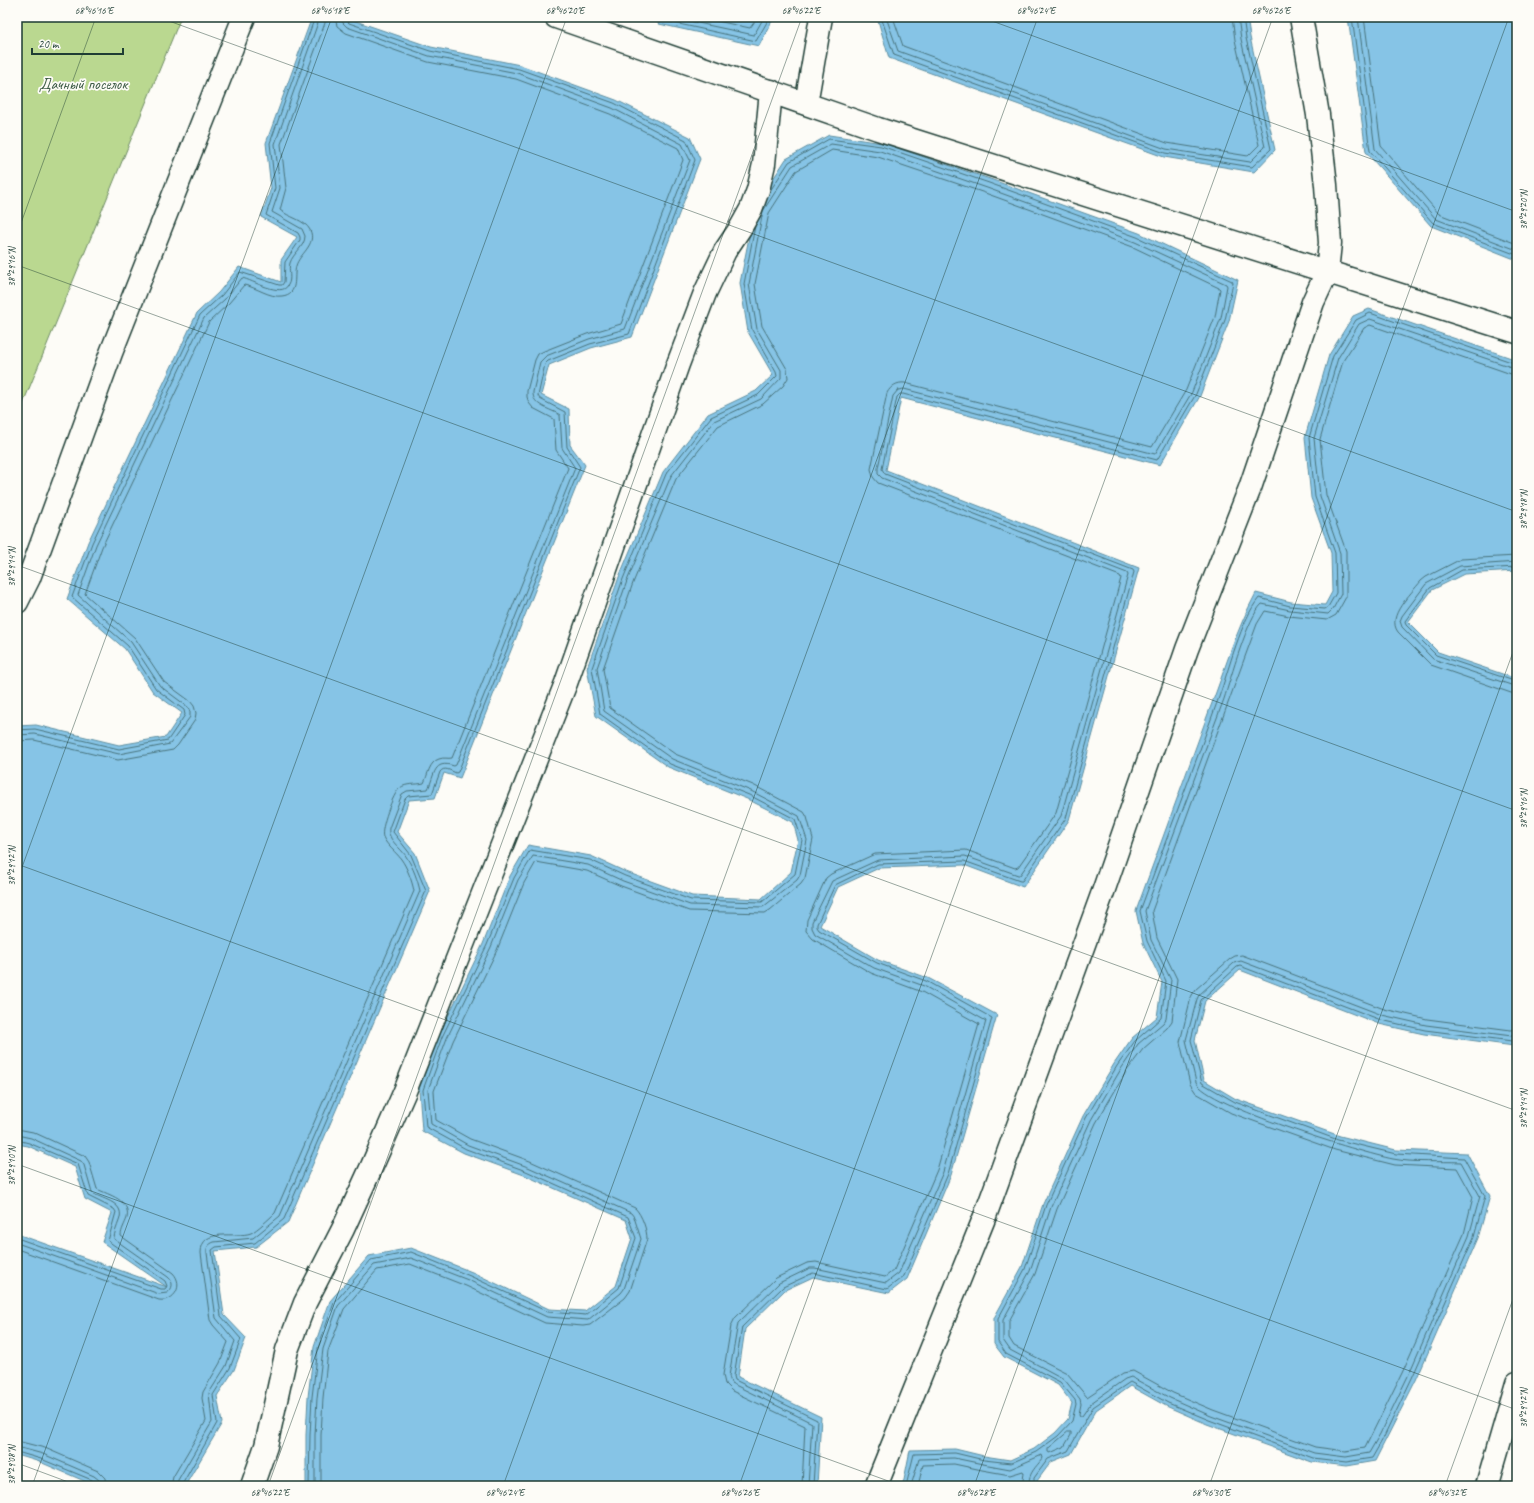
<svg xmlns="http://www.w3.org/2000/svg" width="1534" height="1503" viewBox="0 0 1534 1503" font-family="Caveat,sans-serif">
  <rect width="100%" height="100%" fill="#fdfcf7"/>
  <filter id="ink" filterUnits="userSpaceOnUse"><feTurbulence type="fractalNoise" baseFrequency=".025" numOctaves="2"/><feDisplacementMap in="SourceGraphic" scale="8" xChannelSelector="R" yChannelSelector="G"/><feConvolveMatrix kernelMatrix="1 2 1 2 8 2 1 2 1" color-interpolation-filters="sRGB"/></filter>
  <g filter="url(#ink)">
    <path fill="#bad890" stroke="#6c8a62" d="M 17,17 L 181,17 L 17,418 Z"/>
    <path fill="#86c4e6" stroke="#5d8e9f" d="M 312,17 L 344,17 L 431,47 L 520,65 L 616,100 L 690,137 L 700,159 L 632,337 L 591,348 L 549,365 L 541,395 L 569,409 L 570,445 L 585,465 L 460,778 L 444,773 L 435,798 L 409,800 L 397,832 L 415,853 L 430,891 L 288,1222 L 256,1247 L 215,1251 L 224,1315 L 246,1338 L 234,1370 L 217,1396 L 222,1423 L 185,1486 L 96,1486 L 40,1462 L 17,1455 L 17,1234 L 167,1287 L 102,1242 L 112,1213 L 85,1199 L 75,1167 L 28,1146 L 17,1144 L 17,726 L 36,725 L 119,745 L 166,737 L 182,713 L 153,692 L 125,649 L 67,599 L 88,542 L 197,313 L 219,292 L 239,267 L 281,282 L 281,260 L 297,237 L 261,217 L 271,188 L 266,143 Z
      M 651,17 L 774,17 L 759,46 L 659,24 Z
      M 877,17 L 1247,17 L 1250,37 L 1275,150 L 1254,172 L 1164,157 L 889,58 Z
      M 1348,17 L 1517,17 L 1517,260 L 1431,226 L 1366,152 Z
      M 829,135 L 882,143 L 990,179 L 1139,233 L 1238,280 L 1229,321 L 1200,396 L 1160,465 L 901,398 L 886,470 L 1139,568 L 1069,820 L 1023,887 L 964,865 L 879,868 L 838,887 L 820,926 L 878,960 L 928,978 L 997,1015 L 951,1175 L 907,1279 L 889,1293 L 813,1277 L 785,1290 L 745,1329 L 738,1377 L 821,1417 L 817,1486 L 306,1486 L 306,1435 L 308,1397 L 314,1347 L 330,1301 L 369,1256 L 411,1248 L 472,1272 L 549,1309 L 585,1311 L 616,1286 L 632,1238 L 626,1220 L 524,1175 L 464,1153 L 422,1131 L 419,1089 L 439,1035 L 483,944 L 510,876 L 528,845 L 591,856 L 626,872 L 692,896 L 761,899 L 791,872 L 798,840 L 793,822 L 747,799 L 668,767 L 596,716 L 587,668 L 619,577 L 663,472 L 708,414 L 756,391 L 773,375 L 748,332 L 740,283 L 755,207 L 786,159 Z
      M 1369,309 L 1517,360 L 1517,571 L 1464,574 L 1432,590 L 1408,622 L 1438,652 L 1517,679 L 1517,1044 L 1514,1046 L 1424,1034 L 1379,1024 L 1240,970 L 1205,1001 L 1195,1040 L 1204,1080 L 1236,1099 L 1340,1136 L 1396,1150 L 1467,1153 L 1490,1196 L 1478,1238 L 1416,1380 L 1375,1461 L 1346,1466 L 1312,1462 L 1207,1424 L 1166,1406 L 1130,1386 L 1096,1410 L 1071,1454 L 1051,1462 L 1037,1481 L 1044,1486 L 901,1486 L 904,1480 L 910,1450 L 955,1449 L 984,1456 L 1010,1460 L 1034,1449 L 1055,1433 L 1068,1419 L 1072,1403 L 1058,1385 L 1004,1357 L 994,1344 L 994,1318 L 1022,1267 L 1043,1204 L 1083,1116 L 1114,1064 L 1132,1038 L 1157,1017 L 1162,982 L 1143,943 L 1136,911 C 1160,844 1185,778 1209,711 C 1225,670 1235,632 1256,593 L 1291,602 L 1325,605 L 1332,592 L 1331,553 L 1311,498 L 1305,437 L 1329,355 L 1353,316 Z"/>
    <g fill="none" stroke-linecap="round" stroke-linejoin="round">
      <path stroke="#48737b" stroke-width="1" d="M 657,17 L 661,20 L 756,41 L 770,17
        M 670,17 L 754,35 L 764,17
        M 698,17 L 750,28 L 758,17
        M 881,17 L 894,55 L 1165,153 L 1252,167 L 1271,149 L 1246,38 L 1243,17
        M 886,17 L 898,51 L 1166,149 L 1250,162 L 1265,147 L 1241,39 L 1238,17
        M 893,17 L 903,46 L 1167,143 L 1248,156 L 1259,145 L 1235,40 L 1232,17
        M 1352,17 L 1370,151 L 1433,223 L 1517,255
        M 1358,17 L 1375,149 L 1436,219 L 1517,250
        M 1364,17 L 1381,146 L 1439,214 L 1517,244
        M 770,191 L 789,162 L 829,139 L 881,146 L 989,183 L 1137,237 L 1232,281 L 1233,283 L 1225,320 L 1196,394 L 1157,460 L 903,394 L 900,394 L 897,397 L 882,469 L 885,474 L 1133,570 L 1134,572 L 1066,818 L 1022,881 L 1020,881 L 964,861 L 878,864 L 835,885 L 817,924 L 817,927 L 819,930 L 877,963 L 926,981 L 992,1018 L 948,1174 L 904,1276 L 887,1289 L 813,1273 L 783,1287 L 742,1327 L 734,1376 L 735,1380 L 817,1420 L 813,1486
        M 1517,369 L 1370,319 L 1359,324 L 1338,358 L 1314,438 L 1320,496 L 1340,553 L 1341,594 L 1333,609 L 1328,614 L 1290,610 L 1262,604 C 1247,618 1231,678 1224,699 C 1198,770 1171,840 1145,911 L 1151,940 L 1171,980 L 1166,1019 L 1163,1023 L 1138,1044 L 1121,1069 L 1091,1120 L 1051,1207 L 1030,1271 L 1003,1320 L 1003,1340 L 1010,1350 L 1064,1379 L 1080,1399 L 1081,1404 L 1079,1414 L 1080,1416 L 1082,1416 L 1091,1403 L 1125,1379 L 1131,1377 L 1170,1398 L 1211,1416 L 1314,1453 L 1346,1457 L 1369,1453 L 1380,1434 L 1408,1376 L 1469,1236 L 1480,1196 L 1461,1162 C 1440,1161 1413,1163 1393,1159 C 1362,1153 1207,1106 1196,1082 L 1186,1040 L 1197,999 L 1199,995 L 1234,963 L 1241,961 L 1382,1015 L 1426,1025 L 1512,1036 L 1517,1035
        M 1517,375 L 1511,374 L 1370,325 L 1364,328 L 1343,361 L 1320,439 L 1326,495 L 1346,551 L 1346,597 L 1336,615 L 1327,620 L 1289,616 L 1265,611 L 1257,624 L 1152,911 L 1157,938 L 1177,979 L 1172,1021 L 1167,1028 L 1143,1049 L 1126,1072 L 1096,1123 L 1057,1209 L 1035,1274 L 1009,1321 L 1009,1338 L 1014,1346 L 1067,1373 L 1087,1397 L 1123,1373 L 1133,1371 L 1173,1393 L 1213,1410 L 1315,1447 L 1346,1451 L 1365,1448 L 1402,1373 L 1464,1234 L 1473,1197 L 1457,1168 L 1395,1165 L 1335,1150 L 1231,1113 L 1196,1093 L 1190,1084 L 1180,1042 L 1191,997 L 1195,990 L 1230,959 L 1235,956 L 1242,955 L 1384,1009 L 1427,1019 L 1511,1030 L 1517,1029
        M 1517,556 L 1461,559 L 1426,577 L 1421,581 C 1411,594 1386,616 1398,632 L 1431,665 L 1511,693 L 1517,693
        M 1517,562 L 1460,566 L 1426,584 L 1402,616 L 1400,621 L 1402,627 L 1433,659 L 1517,687
        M 1517,567 L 1462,570 L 1430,588 L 1405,621 L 1406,625 L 1436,655 L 1517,682
        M 17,730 L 35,729 L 119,749 L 168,740 L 185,715 L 184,710 L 156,689 L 128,646 L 72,597 L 92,543 L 200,315 L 222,295 L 240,272 L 279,285 L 282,285 L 284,282 L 285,262 L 300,240 L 300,237 L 298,233 L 266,215 L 275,188 L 270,143 L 315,17
        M 17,735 L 35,734 L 119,754 L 170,744 L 190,717 L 190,712 L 188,707 L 160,686 L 131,642 L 78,595 L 96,545 L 204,318 L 225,299 L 242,278 C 252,280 282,298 288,285 C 292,279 288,270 290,263 C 293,253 305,247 305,236 L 302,229 L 272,212 L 280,188 L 275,144 L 320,17
        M 17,741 L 34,740 L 118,760 L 173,750 L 178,745 L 195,720 L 196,713 L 194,706 L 190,701 L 164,682 L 135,638 L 85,594 L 102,547 L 209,322 L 229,303 L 244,285 C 256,287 270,298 282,296 C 299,294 293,278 296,266 C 299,254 317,245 310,230 C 305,220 288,217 280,210 L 286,188 L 281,144 L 325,23 L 326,17
        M 17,1129 L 33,1132 L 85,1156 L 89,1162 L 97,1189 C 109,1195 131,1200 127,1218 C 125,1224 121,1230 121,1236 L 173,1273 C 184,1285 175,1302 159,1300 L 17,1249
        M 17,1135 L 31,1138 L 81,1161 L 84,1165 L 92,1193 C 105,1200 126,1203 119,1221 C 117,1227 114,1233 114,1239 L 168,1277 C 174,1282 173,1289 167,1293 L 159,1294 L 17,1243
        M 17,1140 L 29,1143 L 78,1164 L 88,1196 L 114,1209 L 116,1212 L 108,1241 L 165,1281 L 167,1286 L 165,1289 L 161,1289 L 17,1238
        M 1068,1432 L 1071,1432 L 1071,1435 L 1064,1447 L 1050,1453 L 1048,1452 L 1048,1449 Z
        M 17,1441 L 45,1448 L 98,1471 L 105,1478 L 106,1486
        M 17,1447 L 43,1454 L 94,1476 L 99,1480 L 100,1486
        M 17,1452 L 41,1459 L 92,1480 L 95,1483 L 95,1486
        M 171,1486 L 173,1477 L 206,1421 L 202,1398 L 203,1392 L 220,1363 L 228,1342 L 213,1325 L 210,1320 L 201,1253 C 201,1226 235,1239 251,1233 C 257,1230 270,1218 275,1213 L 414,891 C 412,881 407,867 401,859 C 396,852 387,846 383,837 C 380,829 393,793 400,788 C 406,783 416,785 424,783 C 428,775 429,762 439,759 C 444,757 448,759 452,758 L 568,468 L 556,450 L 554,419 L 533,408 L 529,403 L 527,397 L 527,391 L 535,360 L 538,354 L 544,351 L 587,334 L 621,324 L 683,160 L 678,148 L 610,114 L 516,79 L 428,62 L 346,33 L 337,26 L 335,17
        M 177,1486 L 178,1480 L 212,1422 L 209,1393 L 226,1366 L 235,1341 L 216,1318 L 207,1253 C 206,1247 209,1244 214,1242 L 253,1238 L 280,1216 L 420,891 C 418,881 413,867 407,858 C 402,848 387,841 389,828 L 402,794 L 407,791 L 428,789 C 435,775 433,759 454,766 L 456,765 L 575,468 L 562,448 L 560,415 C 551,409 532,406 533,392 L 540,362 L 546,356 L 589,339 L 625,329 L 690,160 L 682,144 L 612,108 L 517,73 L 429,56 L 347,27 L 343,23 L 341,17
        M 182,1486 L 183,1483 L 217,1423 L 213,1395 L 230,1368 L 241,1339 L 221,1316 L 212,1250 L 216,1247 L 255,1243 L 284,1219 L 426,891 L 411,855 L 393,832 L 405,799 L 408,796 L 432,794 L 440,772 C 444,766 451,771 456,773 L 458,772 L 580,467 L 567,447 L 565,412 L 540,399 L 538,396 L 545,364 L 548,361 L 590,344 L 629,334 L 695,160 L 686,140 L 614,103 L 519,69 L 430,51 L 349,23 L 347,21 L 346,17
        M 309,1486 L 310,1435 L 312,1397 L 318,1348 L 334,1303 L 371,1260 L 411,1252 L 470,1276 L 548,1312 L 586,1315 L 619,1288 L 636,1238 L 628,1217 L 526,1171 L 466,1149 L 426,1127 L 423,1090 L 442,1037 L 487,945 L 514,878 L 530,850 L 590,860 L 625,876 L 691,900 L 762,902 L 795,874 L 802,840 L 795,819 L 749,795 L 670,764 L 600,714 L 592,668 L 623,579 L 666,474 L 711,417 L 758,395 L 777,376 L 776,372 L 752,330 L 744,284 L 755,226
        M 315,1486 L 315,1435 L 317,1398 L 323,1349 L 338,1306 L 374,1265 L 411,1258 L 468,1280 L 547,1317 L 588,1320 L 621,1293 L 624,1289 L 641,1239 L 634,1217 L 631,1213 L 528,1167 L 468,1145 L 431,1124 L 428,1090 L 447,1038 L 491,947 L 518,880 L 533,856 L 588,865 L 623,881 L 690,905 L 763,907 L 797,880 L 800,875 L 807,840 L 799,816 L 751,791 L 672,759 L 604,711 L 597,668 L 627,581 L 671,476 L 714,421 L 761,399 L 781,378 L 781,370 L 757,329 L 749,284 L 763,211 L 792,166 L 831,144 L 880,151 L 987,188 L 1135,242 L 1226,284 L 1227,286 L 1221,318 L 1192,392 L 1155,454 L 904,389 L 898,390 L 893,396 L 878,468 L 878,474 L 882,478 L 1127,573 L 1128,575 L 1061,816 L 1020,875 L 1018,875 L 965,856 L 878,860 L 832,881 L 812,922 L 812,928 L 815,934 L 874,968 L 924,986 L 986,1021 L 943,1172 L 899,1273 L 886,1283 L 815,1268 L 810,1268 L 779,1283 L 738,1323 L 729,1376 L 731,1383 L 812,1423 L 808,1486
        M 321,1486 L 321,1435 L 323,1398 L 328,1351 L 344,1309 L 377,1270 L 410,1264 L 466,1286 L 545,1323 L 583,1326 L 590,1325 L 625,1298 L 630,1291 L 647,1239 C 647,1230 642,1215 635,1208 L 530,1161 L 470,1139 L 436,1120 L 434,1091 L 453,1041 L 497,950 L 524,883 L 536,862 L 587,871 L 621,886 L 689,911 L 765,913 L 770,910 L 801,884 L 805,878 L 813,839 L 807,817 L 804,812 L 753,785 L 675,754 L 610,708 L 603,669 L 633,583 L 676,479 L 718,426 L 763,404 L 783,386 L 788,378 L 787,369 L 762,326 L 755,284 L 769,213 L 796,171 L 832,150 L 878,157 L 985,193 L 1133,247 L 1219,288 L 1220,289 L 1215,317 L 1186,390 L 1152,447 L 905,383 C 897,382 891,386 887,393 L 871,469 L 873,477 L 878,483 L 1120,576 L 1121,578 L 1056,813 L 1018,867 L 1015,868 L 966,850 L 875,854 L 831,874 L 826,878 L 807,920 L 806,931 L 813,939 L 871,973 L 922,992 L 979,1024 L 937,1170 L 894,1270 L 885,1277 L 816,1262 L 807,1263 L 776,1278 L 735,1318 L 731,1326 L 723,1375 L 725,1384 L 732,1391 L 805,1426 L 802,1486
        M 906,1486 L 914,1454 L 955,1453 L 984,1460 L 1011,1463 L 1036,1452 L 1058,1436 L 1072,1421 L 1076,1404 L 1075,1400 L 1060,1382 L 1006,1354 L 998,1342 L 998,1319 L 1025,1269 L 1046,1205 L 1086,1118 L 1117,1066 L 1135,1041 L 1161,1018 L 1166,981 L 1147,941 L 1140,911 C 1166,839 1194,768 1219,697 C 1229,669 1241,620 1259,598 L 1290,606 L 1325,609 L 1328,607 L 1336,593 L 1335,553 L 1315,497 L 1309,438 L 1333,356 L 1356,320 L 1370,313 L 1517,364
        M 911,1486 L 919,1459 L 954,1458 L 983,1464 L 1010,1469 L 1042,1455 L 1043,1458 C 1037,1466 1026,1475 1030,1486
        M 918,1486 L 923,1465 L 954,1464 L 982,1470 L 1010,1475 L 1023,1471 L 1024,1473 L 1023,1480 L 1024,1486
        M 1037,1486 L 1034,1482 L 1034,1478 L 1048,1459 L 1068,1451 L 1093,1407 L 1130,1382 L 1168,1403 L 1209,1420 L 1313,1458 L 1346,1462 L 1372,1458 L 1384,1437 L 1412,1378 L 1474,1237 L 1485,1196 L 1464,1158 L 1396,1154 L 1338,1140 L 1235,1102 L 1202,1083 L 1191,1040 L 1201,1000 L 1237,967 L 1240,966 L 1381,1020 L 1425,1030 L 1512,1041 L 1517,1041"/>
      <g stroke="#1f3d34" stroke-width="25">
        <path id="minor" d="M 556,17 L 878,129 L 1517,332
          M 806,104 L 821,17
          M 17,602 L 29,578 L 111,353 L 244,17
          M 252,1486 L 266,1446 L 287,1350 L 305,1303 L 343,1229 L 372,1166 L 405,1091 L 566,683 L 678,364 L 705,293 L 725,251 L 741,227 L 751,209 L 758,190 L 764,164 L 771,91
          M 876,1486 L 985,1216 L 1103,892 L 1187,649 L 1250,488 L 1313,302 L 1327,272 L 1330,243 L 1326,185 L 1318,115 L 1301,17
          M 1487,1486 L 1517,1383"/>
      </g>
      <use href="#minor" stroke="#fdfcf7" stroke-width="22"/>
    </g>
  </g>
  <path fill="none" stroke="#1f3d34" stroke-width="1" stroke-opacity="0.45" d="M 158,17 L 1517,512M 981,17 L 1517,212M 17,234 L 96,17M 17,265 L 1517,811M 17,565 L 1517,1111M 17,864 L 1517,1410M 17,881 L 332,17M 17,1164 L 902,1486M 17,1463 L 79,1486M 32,1486 L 567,17M 268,1486 L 802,17M 503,1486 L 1038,17M 739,1486 L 1273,17M 974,1486 L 1509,17M 1209,1486 L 1517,641M 1445,1486 L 1517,1288"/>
  <g text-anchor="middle" stroke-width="3.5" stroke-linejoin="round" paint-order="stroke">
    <g font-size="16" fill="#3e5c46" stroke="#fdfcf7">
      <text x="83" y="89">Дачный поселок</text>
    </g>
  </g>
  <rect width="1534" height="1503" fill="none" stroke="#fdfcf7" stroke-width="44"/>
  <path d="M32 48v6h91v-6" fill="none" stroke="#1f3d34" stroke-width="2"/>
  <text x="38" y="48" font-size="12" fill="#1f3d34" stroke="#fdfcf7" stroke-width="3" paint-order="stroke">20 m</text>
  <rect x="22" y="22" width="1490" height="1459" fill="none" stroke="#1f3d34" stroke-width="1.5"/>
  <g font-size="10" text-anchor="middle" fill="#1f3d34">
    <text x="94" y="14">68°46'16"E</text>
    <text x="330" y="14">68°46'18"E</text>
    <text x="565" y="14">68°46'20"E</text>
    <text x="801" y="14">68°46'22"E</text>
    <text x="1036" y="14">68°46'24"E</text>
    <text x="1271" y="14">68°46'26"E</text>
    <text transform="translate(1523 210) rotate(-90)" y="4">38°29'20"N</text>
    <text transform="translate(11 267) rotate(-90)" y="4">38°29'16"N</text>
    <text transform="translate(1523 510) rotate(-90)" y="4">38°29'18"N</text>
    <text transform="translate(11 567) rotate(-90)" y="4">38°29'14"N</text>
    <text transform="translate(1523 809) rotate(-90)" y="4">38°29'16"N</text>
    <text transform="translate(11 866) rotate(-90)" y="4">38°29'12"N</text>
    <text transform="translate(1523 1109) rotate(-90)" y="4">38°29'14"N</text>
    <text transform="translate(11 1166) rotate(-90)" y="4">38°29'10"N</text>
    <text transform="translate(1523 1408) rotate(-90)" y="4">38°29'12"N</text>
    <text transform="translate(11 1465) rotate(-90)" y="4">38°29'08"N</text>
    <text x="270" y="1496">68°46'22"E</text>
    <text x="505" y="1496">68°46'24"E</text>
    <text x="740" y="1496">68°46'26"E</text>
    <text x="976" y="1496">68°46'28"E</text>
    <text x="1211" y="1496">68°46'30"E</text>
    <text x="1447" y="1496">68°46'32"E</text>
  </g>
</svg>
